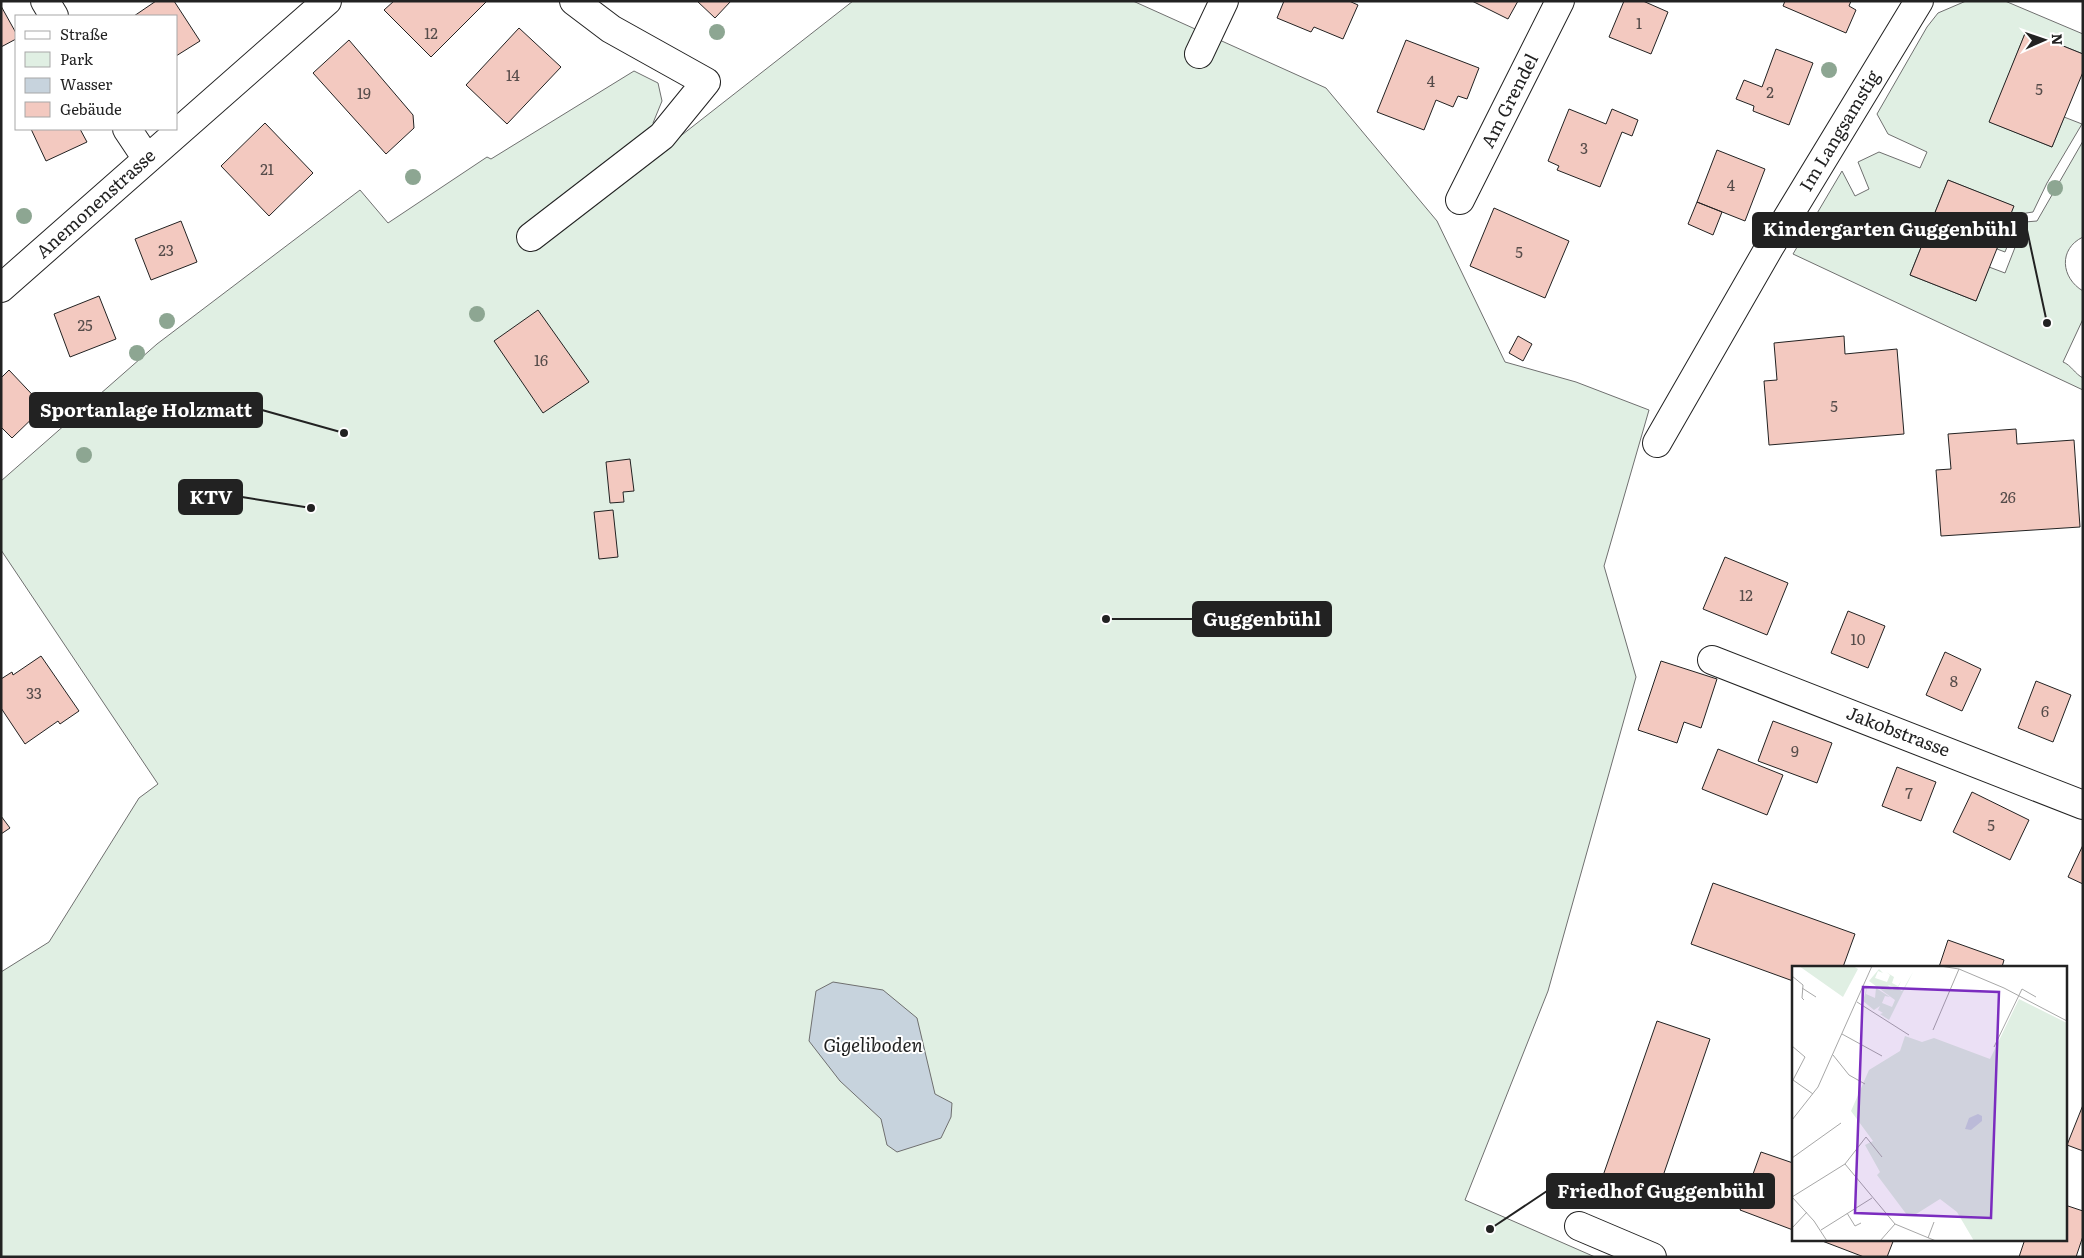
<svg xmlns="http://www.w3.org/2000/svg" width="2084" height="1258" viewBox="0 0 2084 1258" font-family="Literata,serif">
  <rect width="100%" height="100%" fill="#fff"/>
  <path fill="#e0efe3" stroke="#6f6f6f" d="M 853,1 L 1133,1 L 1326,88 L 1437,221 L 1505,362 L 1576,382 L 1649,410 L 1604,566 L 1636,677 L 1548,991 L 1465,1200 L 1595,1257 L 1,1257 L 1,972 L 49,942 L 139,798 L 158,784 L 1,550 L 1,481 L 157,344 L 360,190 L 388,223 L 487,157 L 491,159 L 634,71 L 658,83 L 662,101 L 653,123 L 669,145 Z
    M 1966,1 L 2005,1 L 2083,34 L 2083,54 L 2026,31 L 1990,122 L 2052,147 L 2064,117 L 2082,124 L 2047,183 L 2033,212 L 2020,214 L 2005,252 L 1997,249 L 2013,206 L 1948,180 L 1910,275 L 1976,301 L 1989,267 L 2005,273 L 2025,222 L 2037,221 L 2083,141 L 2083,237 C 2058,249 2061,278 2083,291 L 2083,319 L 2063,362 C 2071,365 2075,374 2083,378 L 2083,390 L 1793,254 L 1842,171 L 1855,196 L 1869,189 L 1858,162 L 1879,152 L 1920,168 L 1927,152 L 1888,134 L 1877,114 L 1927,27 L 1938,13 Z"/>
  <path fill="#c7d3dd" stroke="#6f6f6f" d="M 833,982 L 883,990 L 917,1018 L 935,1094 L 952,1103 L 951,1117 L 941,1138 L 897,1152 L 887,1145 L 881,1119 L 840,1081 L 809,1041 L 816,991 Z"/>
  <path fill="#f3c9c0" stroke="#222" d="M 156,1 L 174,1 L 200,41 L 176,56 L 176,16 L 134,16 Z
    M 394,1 L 487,1 L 431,57 L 384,10 Z
    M 697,1 L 731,1 L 715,18 Z
    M 1284,1 L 1349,1 L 1358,5 L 1343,39 L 1314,27 L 1311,32 L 1277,18 Z
    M 1472,1 L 1518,1 L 1508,19 Z
    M 1624,1 L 1643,1 L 1668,12 L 1651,54 L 1609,37 Z
    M 1785,1 L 1851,1 L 1849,6 L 1856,10 L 1846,33 L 1783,6 Z
    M 1,6 L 16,33 L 16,39 L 1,47 Z
    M 519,28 L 561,67 L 507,124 L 466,85 Z
    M 2026,31 L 2083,54 L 2083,72 L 2052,147 L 1989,122 Z
    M 349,40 L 413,115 L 414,128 L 386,154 L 313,73 Z
    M 1406,40 L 1479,68 L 1467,99 L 1458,96 L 1453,107 L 1436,100 L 1424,130 L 1377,112 Z
    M 1776,49 L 1813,63 L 1789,125 L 1753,111 L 1754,106 L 1736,99 L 1744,80 L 1762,87 Z
    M 1569,109 L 1606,124 L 1612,109 L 1638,120 L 1632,136 L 1622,132 L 1600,187 L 1557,170 L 1559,166 L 1548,161 Z
    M 265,123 L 313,173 L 269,216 L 221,166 Z
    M 31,129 L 80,129 L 87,142 L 46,161 Z
    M 1717,150 L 1765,169 L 1745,221 L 1697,202 Z
    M 1948,180 L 2014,206 L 1976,301 L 1910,275 Z
    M 1697,202 L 1722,212 L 1713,235 L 1688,224 Z
    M 1494,208 L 1569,241 L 1545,298 L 1470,266 Z
    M 181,221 L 197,262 L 151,280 L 135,239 Z
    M 99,296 L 116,339 L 70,357 L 54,314 Z
    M 538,310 L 589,382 L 543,413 L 494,341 Z
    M 1518,336 L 1532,344 L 1523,361 L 1509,353 Z
    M 1844,336 L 1845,354 L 1897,349 L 1904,434 L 1769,445 L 1764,381 L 1777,380 L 1774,343 Z
    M 9,370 L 44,407 L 12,438 L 1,427 L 1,378 Z
    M 2016,429 L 2017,444 L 2074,440 L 2080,527 L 1941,536 L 1936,470 L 1951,469 L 1948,434 Z
    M 630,459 L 634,491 L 623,492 L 624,502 L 610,503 L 606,462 Z
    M 613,510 L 618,557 L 599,559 L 594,512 Z
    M 1725,557 L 1788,583 L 1767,635 L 1703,609 Z
    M 1848,611 L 1885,626 L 1868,668 L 1831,653 Z
    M 1945,652 L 1981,669 L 1962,711 L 1926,695 Z
    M 41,656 L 79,711 L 60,724 L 58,721 L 25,744 L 1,708 L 1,679 L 12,672 L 13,675 Z
    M 1661,661 L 1717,679 L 1701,728 L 1684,722 L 1677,743 L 1638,730 Z
    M 2036,681 L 2071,695 L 2053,742 L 2018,728 Z
    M 1773,721 L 1832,743 L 1817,783 L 1758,761 Z
    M 1718,749 L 1783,775 L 1767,815 L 1702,789 Z
    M 1897,767 L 1936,782 L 1921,821 L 1882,806 Z
    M 1972,792 L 2029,820 L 2010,860 L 1953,832 Z
    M 1,816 L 10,828 L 1,834 Z
    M 2083,845 L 2083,884 L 2068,877 Z
    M 1713,883 L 1855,934 L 1843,967 L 1793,967 L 1793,981 L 1691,944 Z
    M 1948,940 L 2004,960 L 2002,967 L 1939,967 Z
    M 1657,1021 L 1710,1039 L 1652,1208 L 1598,1190 Z
    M 2083,1105 L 2083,1151 L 2067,1145 Z
    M 1761,1152 L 1793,1163 L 1793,1230 L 1740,1210 Z
    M 2065,1205 L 2083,1211 L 2083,1236 L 2076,1257 L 2019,1257 L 2025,1239 L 2065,1239 Z
    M 1817,1239 L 1894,1239 L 1887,1257 L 1864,1257 Z"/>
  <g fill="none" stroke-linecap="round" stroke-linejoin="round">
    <g stroke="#222" stroke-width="30">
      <path id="minor" d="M 45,1 L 54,16
        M 1199,54 L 1224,1
        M 127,129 L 147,159
        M 1460,200 L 1560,1
        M 531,237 L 662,136 L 706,82 L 611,29 L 574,1
        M 1,288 L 327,1
        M 1657,443 L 1769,248 L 1919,1
        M 1712,660 L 2083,805
        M 1579,1226 L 1652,1257"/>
    </g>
    <use href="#minor" stroke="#fff" stroke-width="28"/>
  </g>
  <g fill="#8da692">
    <circle cx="717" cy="32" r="8"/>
    <circle cx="1829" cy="70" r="8"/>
    <circle cx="413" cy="177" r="8"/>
    <circle cx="2055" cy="188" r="8"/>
    <circle cx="24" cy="216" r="8"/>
    <circle cx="477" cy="314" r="8"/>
    <circle cx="167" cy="321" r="8"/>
    <circle cx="137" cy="353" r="8"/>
    <circle cx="84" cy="455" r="8"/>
  </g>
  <g text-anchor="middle" stroke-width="4" stroke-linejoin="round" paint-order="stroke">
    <g font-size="15" fill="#564c4a">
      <text x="1639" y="29">1</text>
      <text x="431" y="39">12</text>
      <text x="513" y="81">14</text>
      <text x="1431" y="87">4</text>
      <text x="2039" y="95">5</text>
      <text x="1770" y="98">2</text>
      <text x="364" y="99">19</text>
      <text x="1584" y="154">3</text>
      <text x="267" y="175">21</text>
      <text x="1731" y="191">4</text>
      <text x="166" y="256">23</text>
      <text x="1519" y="258">5</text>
      <text x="85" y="331">25</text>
      <text x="541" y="366">16</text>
      <text x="1834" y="412">5</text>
      <text x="2008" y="503">26</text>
      <text x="1746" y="601">12</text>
      <text x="1858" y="645">10</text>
      <text x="1954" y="687">8</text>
      <text x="34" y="699">33</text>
      <text x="2045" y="717">6</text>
      <text x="1795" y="757">9</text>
      <text x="1909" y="799">7</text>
      <text x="1991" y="831">5</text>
    </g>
    <g font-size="18" fill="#222" stroke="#fff">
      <text transform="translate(1510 101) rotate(-63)" y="6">Am Grendel</text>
      <text transform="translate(1840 131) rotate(-59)" y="6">Im Langsamstig</text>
      <text transform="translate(96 204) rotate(-42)" y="6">Anemonenstrasse</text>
      <text transform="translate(1898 732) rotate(21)" y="6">Jakobstrasse</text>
    </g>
    <g font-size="19" font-style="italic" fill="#222" stroke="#fff">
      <text x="873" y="1052">Gigeliboden</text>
    </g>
  </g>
  <g transform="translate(1792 966)">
    <rect width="275" height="275" fill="#fff"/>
    <path d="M 7,0 L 61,0 L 66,3 L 51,31 ZM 87,3 L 91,7 L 86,5 L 83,12 L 95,16 L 98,9 L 94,6 L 102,11 L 100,17 L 106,20 L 109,15 L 106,22 L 96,19 L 100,24 L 104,22 L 110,25 L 121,6 L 97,54 L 88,48 L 91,47 L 86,44 L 88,40 L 82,44 L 71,35 L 75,21 L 74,28 L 83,32 L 84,22 L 98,31 L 93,30 L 90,37 L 100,41 L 103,34 L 77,15 ZM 227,33 L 275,57 L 275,275 L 182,275 L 165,246 L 148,233 L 121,250 L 115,249 L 85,209 L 88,206 L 73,179 L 81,175 L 59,145 L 77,104 L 108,85 L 113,70 L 130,76 L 142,72 L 198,93 Z" fill="#e0efe3"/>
    <path d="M 186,148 L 190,150 L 190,155 L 179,164 L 173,163 L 177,152 Z" fill="#c7d3dd"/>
    <path fill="none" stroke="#a7a7a7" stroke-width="1" d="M 148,0 L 167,3 L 212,22 L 275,55M 0,10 L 11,19 L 10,32 L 12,34M 10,22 L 24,31M 65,36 L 117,69M 141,64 L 167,3M 50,68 L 90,90M 0,80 L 13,91 L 1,114 L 21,128M 202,81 L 230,23 L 244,31M 41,89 L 57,109 L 73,118M 0,154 L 26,121 L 80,0M 0,192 L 49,157M 53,198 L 103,258 L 144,275M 0,231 L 53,198 L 74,171 L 90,191M 0,231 L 22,255 L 35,275M 55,247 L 63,260 L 69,257M 1,261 L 15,246M 29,264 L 80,232M 136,272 L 142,256M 88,275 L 103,258"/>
    <path fill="#7b2cbf" fill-opacity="0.15" stroke="#7b2cbf" stroke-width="2.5" d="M 71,21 L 207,26 L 199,252 L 63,247 Z"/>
    <rect width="275" height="275" fill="none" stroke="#222" stroke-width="2.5"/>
  </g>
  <path fill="none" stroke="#222" stroke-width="2" d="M2047 323L2027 230M344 433L262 410M311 508L242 497M1106 619L1193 619M1490 1229L1547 1191"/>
  <g fill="#222" stroke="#fff" stroke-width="2">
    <circle cx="2047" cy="323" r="5"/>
    <circle cx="344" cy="433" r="5"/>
    <circle cx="311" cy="508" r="5"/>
    <circle cx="1106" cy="619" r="5"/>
    <circle cx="1490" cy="1229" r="5"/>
  </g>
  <g fill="#222" stroke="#222" stroke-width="2">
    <rect x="1753" y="213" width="274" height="34" rx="5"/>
    <rect x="30" y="393" width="232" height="34" rx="5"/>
    <rect x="179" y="480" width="63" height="34" rx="5"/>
    <rect x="1193" y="602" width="138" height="34" rx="5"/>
    <rect x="1547" y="1174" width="227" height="34" rx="5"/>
  </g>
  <g font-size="19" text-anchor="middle" font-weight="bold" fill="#fff">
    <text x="1890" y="236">Kindergarten Guggenbühl</text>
    <text x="146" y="417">Sportanlage Holzmatt</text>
    <text x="211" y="504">KTV</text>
    <text x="1262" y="626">Guggenbühl</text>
    <text x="1661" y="1198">Friedhof Guggenbühl</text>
  </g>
  <rect width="2084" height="1258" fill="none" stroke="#222222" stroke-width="5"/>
  <rect x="15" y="15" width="162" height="115" fill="#ffffff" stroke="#a7a7a7"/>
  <rect x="25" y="31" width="25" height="8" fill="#ffffff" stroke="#a7a7a7"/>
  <text x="60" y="40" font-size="15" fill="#222222">Straße</text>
  <rect x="25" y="52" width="25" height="15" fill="#e0efe3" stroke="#a7a7a7"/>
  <text x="60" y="65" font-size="15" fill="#222222">Park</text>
  <rect x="25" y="78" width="25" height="15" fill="#c7d3dd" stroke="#a7a7a7"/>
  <text x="60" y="90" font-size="15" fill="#222222">Wasser</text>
  <rect x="25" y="102" width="25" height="15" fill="#f3c9c0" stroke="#a7a7a7"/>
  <text x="60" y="115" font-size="15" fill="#222222">Gebäude</text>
  <g transform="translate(2044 40) rotate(88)" stroke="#ffffff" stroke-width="4" paint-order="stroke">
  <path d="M0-4L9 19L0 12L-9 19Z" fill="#222222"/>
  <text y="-8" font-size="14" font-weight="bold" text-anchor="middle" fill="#222222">N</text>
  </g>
</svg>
